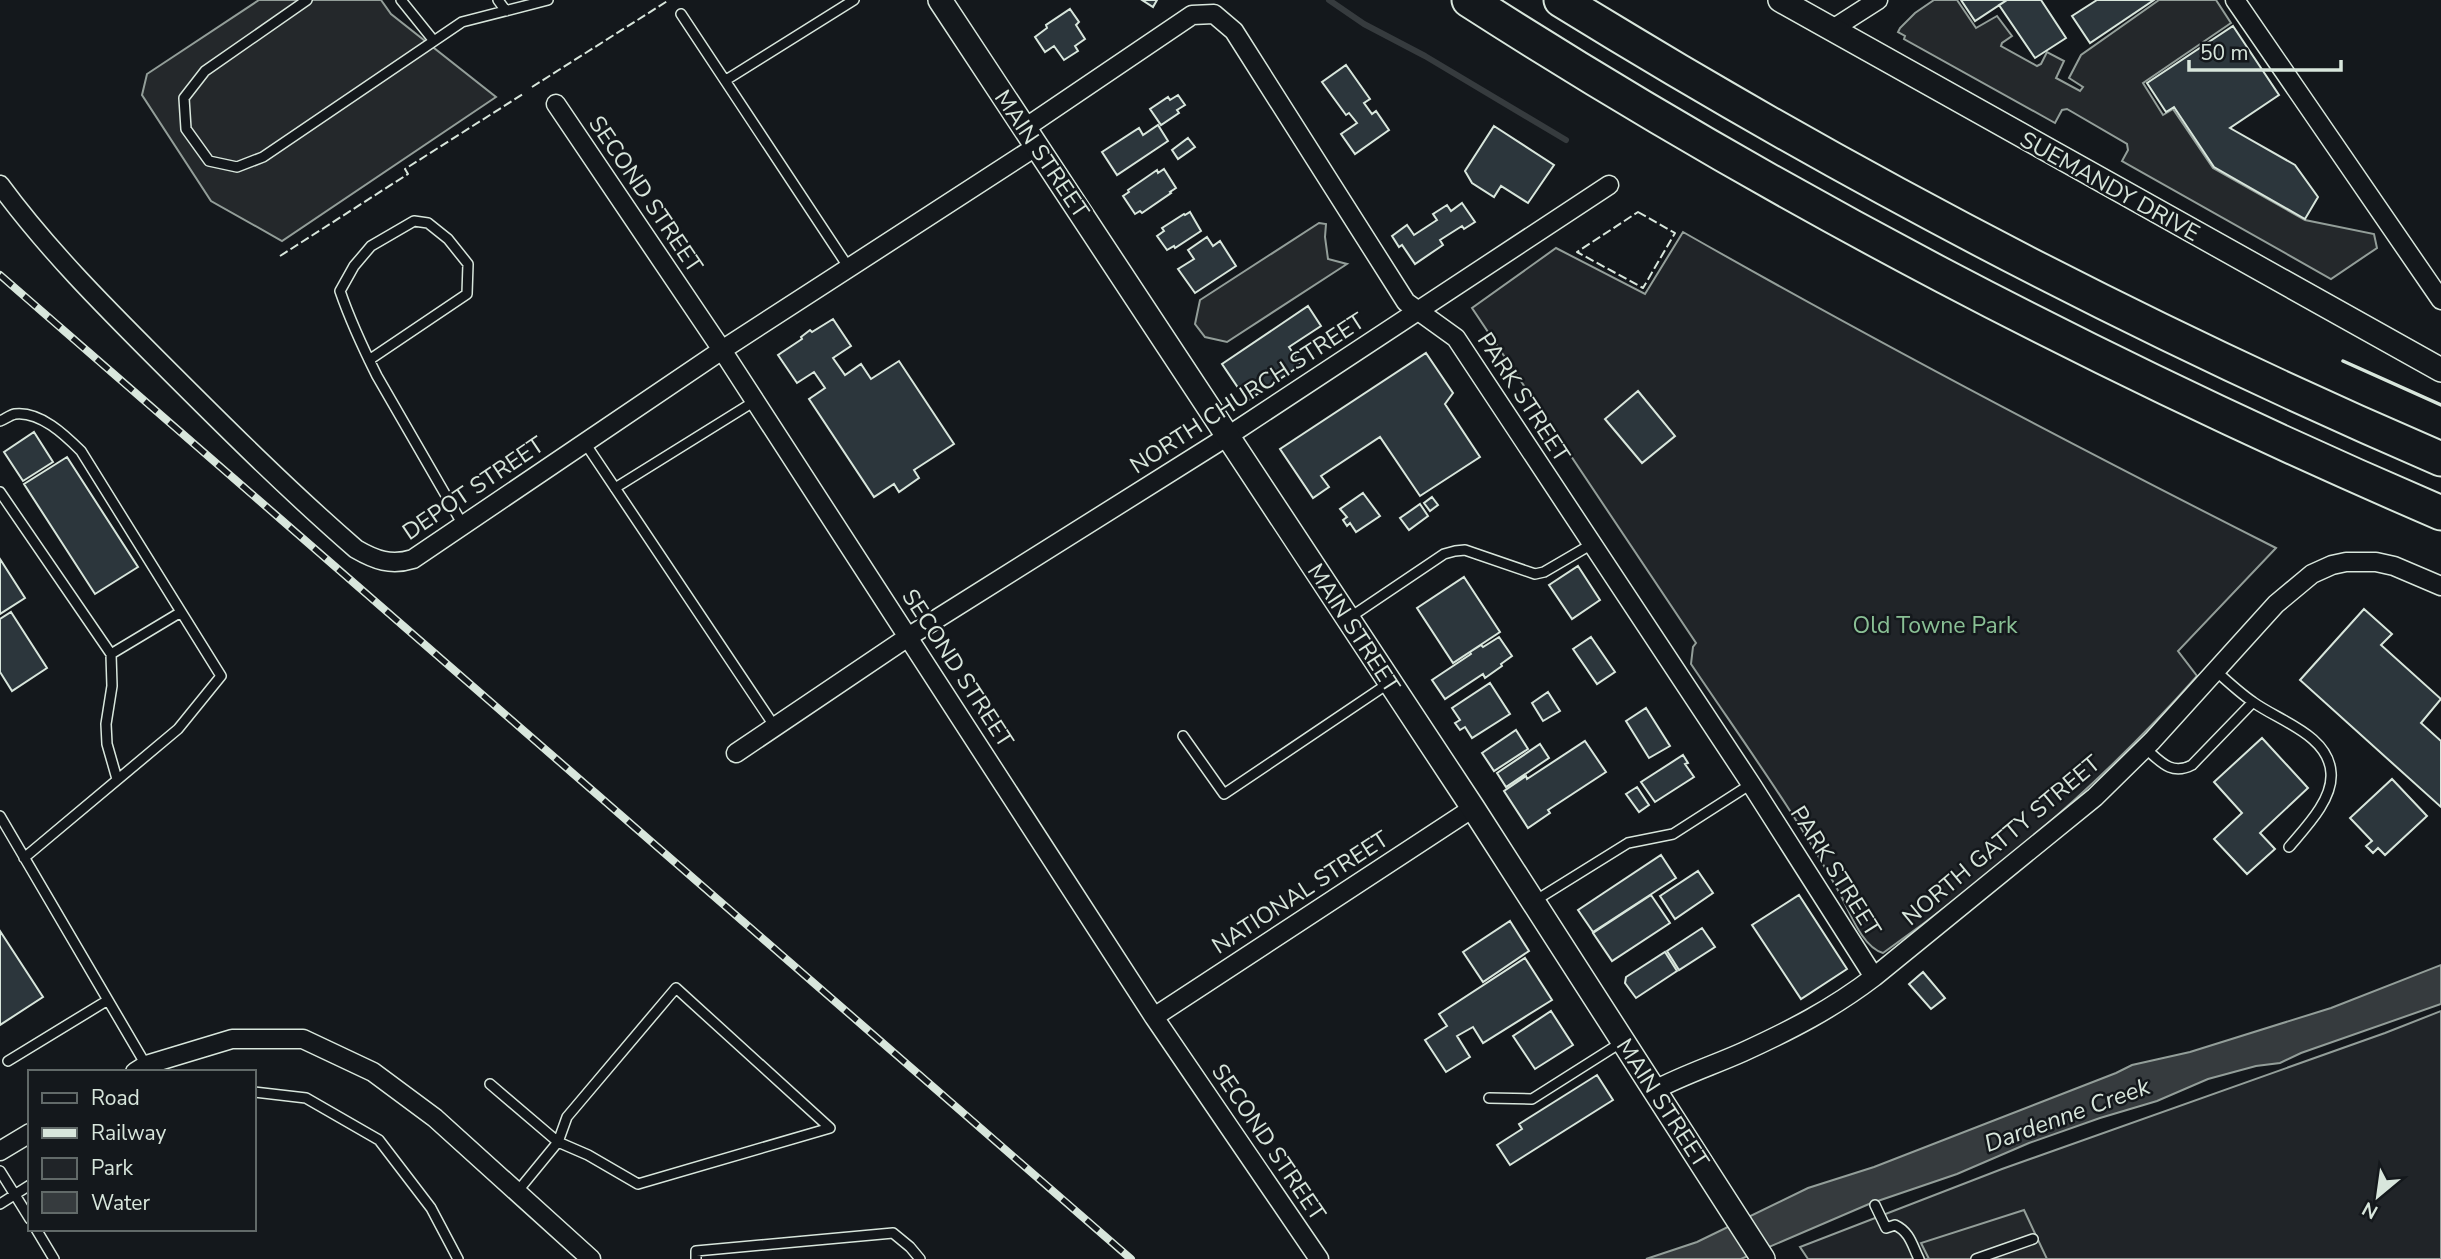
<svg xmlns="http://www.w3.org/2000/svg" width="2441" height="1259" viewBox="0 0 2441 1259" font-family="'Nunito Sans',sans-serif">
  <rect width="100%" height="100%" fill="#14181c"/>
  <path fill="#202428" stroke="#939e99" stroke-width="2" d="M 1683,232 C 1878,343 2076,447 2276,548 L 2178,651 L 2197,676 C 2105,780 1996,873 1883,953 C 1862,947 1850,912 1840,894 C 1796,814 1742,740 1691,664 L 1693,647 L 1696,643 L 1472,308 L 1556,248 L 1645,294 Z
    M 2441,1011 L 2441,1259 L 1808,1259 L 1800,1247 L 2002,1169 L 2385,1033 Z"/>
  <path fill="#24282b" stroke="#939e99" stroke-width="2" d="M 259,0 L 381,0 L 391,14 L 496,97 L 282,241 L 211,201 L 142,95 L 147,74 Z
    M 1934,0 L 1957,0 L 1976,28 L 1997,16 L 2012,36 L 2002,43 L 2001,46 L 2037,66 L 2041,64 L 2047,52 L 2064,61 L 2056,78 L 2080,91 L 2083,87 L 2069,78 L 2081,55 L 2159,0 L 2216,0 L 2231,23 L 2143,83 L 2163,115 L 2173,109 L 2213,168 L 2305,220 L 2374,234 L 2377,248 L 2331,279 L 2122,161 L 2128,150 L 2127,144 L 2067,109 L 2062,110 L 2055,123 L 1904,39 L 1905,36 L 1898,32 L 1900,28 L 1915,13 Z
    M 1319,223 L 1326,224 L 1325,237 L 1328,259 L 1347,264 L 1227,342 L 1205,337 L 1195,324 L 1200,300 Z
    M 2024,1210 L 2047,1259 L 1929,1259 L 1921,1243 Z"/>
  <path fill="#363b3e" stroke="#939e99" stroke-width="2" d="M 2441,965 L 2441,1004 L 2301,1053 L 2280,1063 L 2256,1066 L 2208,1079 L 2157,1101 L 2100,1118 L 2029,1143 L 1957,1174 L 1869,1204 L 1741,1259 L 1646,1259 L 1697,1242 L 1808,1188 L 1874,1167 L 2116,1073 L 2132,1065 L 2190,1052 L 2331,1008 Z"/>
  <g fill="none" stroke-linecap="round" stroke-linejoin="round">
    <path stroke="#363b3e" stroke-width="6" d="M 1329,0 L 1364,24 L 1425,56 L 1566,140"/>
  </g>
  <path fill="#2c363c" stroke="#d8e6dc" stroke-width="2" d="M 1142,0 L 1157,0 L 1153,7 Z
    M 1961,0 L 2007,0 L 1975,21 Z
    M 2007,0 L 2041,0 L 2066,38 L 2035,58 L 1999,5 Z
    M 2097,0 L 2154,0 L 2090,43 L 2072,16 Z
    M 1070,9 L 1079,22 L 1076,25 L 1085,39 L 1075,46 L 1078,51 L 1064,60 L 1054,46 L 1045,52 L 1035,37 L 1047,28 L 1046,25 Z
    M 2233,26 L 2279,95 L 2230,128 L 2295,165 L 2318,197 L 2305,219 L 2214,167 L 2174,107 L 2166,112 L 2147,83 Z
    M 1346,65 L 1370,99 L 1364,103 L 1372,114 L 1376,111 L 1389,130 L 1355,154 L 1341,134 L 1357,123 L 1349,113 L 1346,115 L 1322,82 Z
    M 1178,95 L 1185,105 L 1177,110 L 1179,113 L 1161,125 L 1150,109 L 1168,97 L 1170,100 Z
    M 1158,125 L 1168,141 L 1117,175 L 1102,152 L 1139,128 L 1143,135 Z
    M 1494,126 L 1554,165 L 1528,203 L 1501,186 L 1494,197 L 1472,183 L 1465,171 Z
    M 1188,138 L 1195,147 L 1178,159 L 1172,150 Z
    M 1164,169 L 1176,188 L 1170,192 L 1171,193 L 1142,213 L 1140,211 L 1135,214 L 1123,196 L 1129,192 L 1128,190 L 1157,170 L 1158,173 Z
    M 1462,203 L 1475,222 L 1464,229 L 1462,226 L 1440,240 L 1443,245 L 1415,264 L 1402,245 L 1399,247 L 1392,236 L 1407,225 L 1414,235 L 1437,220 L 1433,214 L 1447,205 L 1451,211 Z
    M 1190,212 L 1201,231 L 1175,248 L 1174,246 L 1167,250 L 1157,236 L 1164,231 L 1162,228 L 1184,214 L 1185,215 Z
    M 1207,237 L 1213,246 L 1220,241 L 1236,266 L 1195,293 L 1178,269 L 1194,259 L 1188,250 Z
    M 1308,306 L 1321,326 L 1289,347 L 1301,365 L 1247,401 L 1222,364 Z
    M 833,319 L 851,346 L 833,358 L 845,375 L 861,364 L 871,379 L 899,361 L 954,444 L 914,470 L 919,478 L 899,492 L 894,484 L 874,497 L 809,399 L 825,388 L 814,372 L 797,383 L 778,355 L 802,339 L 801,337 L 810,330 L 812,332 Z
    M 1426,353 L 1453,393 L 1445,404 L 1480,457 L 1420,496 L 1380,437 L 1321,476 L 1329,487 L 1313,498 L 1280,449 Z
    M 1638,391 L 1675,436 L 1642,463 L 1605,419 Z
    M 34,432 L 53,462 L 23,481 L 4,452 Z
    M 67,457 L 138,567 L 95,594 L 24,484 Z
    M 1363,493 L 1380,516 L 1356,532 L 1350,523 L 1347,526 L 1343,520 L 1347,517 L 1340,509 Z
    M 1432,497 L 1438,505 L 1430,511 L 1424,503 Z
    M 1420,504 L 1428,516 L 1409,530 L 1400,518 Z
    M 0,559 L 25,598 L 0,614 Z
    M 1578,566 L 1600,600 L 1572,619 L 1549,585 Z
    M 1464,577 L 1500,632 L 1453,663 L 1417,608 Z
    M 2364,609 L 2392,634 L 2381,645 L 2441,699 L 2421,723 L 2441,741 L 2441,807 L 2300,680 Z
    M 11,612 L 47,668 L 12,691 L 0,672 L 0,619 Z
    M 1499,637 L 1512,656 L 1501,664 L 1502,666 L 1485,678 L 1483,674 L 1445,699 L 1432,680 L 1471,654 L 1470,652 L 1481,645 L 1483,647 Z
    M 1591,637 L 1615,672 L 1597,684 L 1573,649 Z
    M 1490,683 L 1510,714 L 1472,738 L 1465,727 L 1460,730 L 1455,723 L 1460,720 L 1452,708 Z
    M 1548,692 L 1560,711 L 1543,721 L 1532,703 Z
    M 1646,708 L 1670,746 L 1649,758 L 1626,721 Z
    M 1516,730 L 1528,749 L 1494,771 L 1482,753 Z
    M 2262,738 L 2308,788 L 2260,833 L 2275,849 L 2247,874 L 2214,839 L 2242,813 L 2214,782 Z
    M 1585,741 L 1606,772 L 1548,810 L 1550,813 L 1528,828 L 1504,791 L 1526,776 L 1527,779 Z
    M 1540,744 L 1549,758 L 1506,787 L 1497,773 Z
    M 1683,755 L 1688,763 L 1685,764 L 1694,777 L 1655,802 L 1641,782 Z
    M 2392,779 L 2427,816 L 2385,855 L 2378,848 L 2373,853 L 2366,846 L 2372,841 L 2350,818 Z
    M 1637,787 L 1649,805 L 1639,812 L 1626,794 Z
    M 1661,855 L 1676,878 L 1593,932 L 1578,910 Z
    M 1698,871 L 1713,893 L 1675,919 L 1660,896 Z
    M 1651,895 L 1670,923 L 1612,961 L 1593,933 Z
    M 1799,895 L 1847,969 L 1801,999 L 1752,925 Z
    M 1510,921 L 1529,951 L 1483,982 L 1463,952 Z
    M 1702,928 L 1715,947 L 1679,970 L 1667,951 Z
    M 0,931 L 43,997 L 0,1025 Z
    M 1665,952 L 1677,971 L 1636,998 L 1625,983 L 1626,977 Z
    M 1525,958 L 1552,1000 L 1483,1043 L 1473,1027 L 1457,1036 L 1470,1057 L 1446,1072 L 1425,1040 L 1447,1026 L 1439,1014 Z
    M 1923,972 L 1945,998 L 1931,1009 L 1909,984 Z
    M 1551,1011 L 1573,1045 L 1535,1069 L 1513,1036 Z
    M 1597,1075 L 1613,1100 L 1510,1165 L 1497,1145 L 1522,1129 L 1519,1124 Z"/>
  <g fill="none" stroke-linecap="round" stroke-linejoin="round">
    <g stroke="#d8e6dc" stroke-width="12">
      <path id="service" d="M 307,0 L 205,71 L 184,98 L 186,129 L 209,161 L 237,167 L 263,157 L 462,22 L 548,0
        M 401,0 L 434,41
        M 498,0 L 506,11
        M 681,14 L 849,268
        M 726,80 L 854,0
        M 369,360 L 467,294 L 468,264 L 448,239 L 428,223 L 414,221 L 371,246 L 354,266 L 340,291 C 350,320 363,348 377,376 L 463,525
        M 0,421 C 5,419 10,415 15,414 C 40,411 65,435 81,451 L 221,676 L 178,729 L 24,858
        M 585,443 L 775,727
        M 615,488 L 755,401
        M 0,492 L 111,654 L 181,612
        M 1349,618 L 1444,554 L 1455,551 L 1465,550 L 1535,574 L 1544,572 L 1592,544
        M 111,654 L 112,686 L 106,724 L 107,744 L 117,779
        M 2216,671 C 2228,682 2240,693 2253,702 C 2279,721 2329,735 2331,773 C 2333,800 2305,828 2289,847
        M 1183,736 L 1224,794 L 1389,683
        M 2145,748 C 2160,761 2171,776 2192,765 L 2253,702
        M 0,816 L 146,1065
        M 1533,902 L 1628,843 L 1673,834 L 1751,784
        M 8,1061 L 108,1000
        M 490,1084 L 558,1142 L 567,1117 L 676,988 L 830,1128 L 638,1184 L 588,1155 L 558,1142 L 517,1192
        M 254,1092 L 306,1098 L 379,1140 L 431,1208 L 458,1259
        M 1489,1098 L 1532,1099 L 1622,1042
        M 0,1171 L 30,1219
        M 0,1204 L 30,1185
        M 1875,1205 L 1886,1228 L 1895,1225 C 1910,1232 1912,1245 1919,1259
        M 36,1229 L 54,1259
        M 696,1259 L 696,1251 L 893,1233 L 910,1247 L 920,1259
        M 1976,1259 L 2033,1239"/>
    </g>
    <g stroke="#d8e6dc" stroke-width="21">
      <path id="minor" d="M 2235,0 L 2441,300
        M 1831,30 L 1878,0
        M 556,104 L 722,350 L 1154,1017 L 1319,1259
        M 1025,128 L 1192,15 L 1214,14 L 1234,31 L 1406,302 L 1456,338 L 1751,784 L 1874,977
        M 0,185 C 47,249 104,306 160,362 C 224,426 288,490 356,549 C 375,560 391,566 413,559 L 722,350 L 1037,146
        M 736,753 L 908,637 L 1228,436 L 1609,185
        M 1154,1017 L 1473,808
        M 135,1072 L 146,1065 L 232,1039 L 303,1039 L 373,1072 L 435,1118 L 591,1259
        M 1655,1090 C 1683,1075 1714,1065 1743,1052 C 1791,1030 1832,1009 1874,977 L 2095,797 L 2152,741 L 2276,604 L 2312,574 L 2332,565 L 2346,562 L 2376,562 L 2394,566 L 2441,586
        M 0,1151 L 30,1133"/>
    </g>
    <g stroke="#d8e6dc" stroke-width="26">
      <path id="tertiary" d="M 940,0 L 1473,808 L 1763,1259
        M 1780,0 L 2441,370"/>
    </g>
    <g stroke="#d8e6dc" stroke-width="37">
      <path id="motorway" d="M 1469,0 C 1774,196 2108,370 2441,513
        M 1561,0 C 1843,174 2137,328 2441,459"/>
    </g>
    <use href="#service" stroke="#14181c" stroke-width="9"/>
    <use href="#minor" stroke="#14181c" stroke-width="18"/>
    <use href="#tertiary" stroke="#14181c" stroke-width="23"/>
    <use href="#motorway" stroke="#14181c" stroke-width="33"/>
    <g stroke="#d8e6dc" stroke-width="8">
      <path id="rail" d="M 0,275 L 1131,1259"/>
    </g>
    <use href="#rail" stroke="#14181c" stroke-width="5" stroke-dasharray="16" stroke-linecap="butt"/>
    <path stroke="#d8e6dc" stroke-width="2" stroke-dasharray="9 3.5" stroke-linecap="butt" d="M 532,87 L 669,0
      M 1638,212 L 1675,233 L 1643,288 L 1577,252 Z
      M 280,256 L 408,174 L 405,169 L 523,94"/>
    <path stroke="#d8e6dc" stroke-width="3.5" d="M 2343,361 L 2441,405"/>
  </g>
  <g text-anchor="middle" stroke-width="5" stroke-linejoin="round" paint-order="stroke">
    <g font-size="23" fill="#d8e6dc" stroke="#14181c">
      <text transform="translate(1042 154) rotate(56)" y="8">MAIN STREET</text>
      <text transform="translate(2110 186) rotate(29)" y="8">SUEMANDY DRIVE</text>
      <text transform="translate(646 194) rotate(56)" y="8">SECOND STREET</text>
      <text transform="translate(1247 393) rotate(-33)" y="8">NORTH CHURCH STREET</text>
      <text transform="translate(1524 397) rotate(57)" y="8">PARK STREET</text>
      <text transform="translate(473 488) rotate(-34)" y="8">DEPOT STREET</text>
      <text transform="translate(1354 628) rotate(57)" y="8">MAIN STREET</text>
      <text transform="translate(958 668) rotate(57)" y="8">SECOND STREET</text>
      <text transform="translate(2001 840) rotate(-40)" y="8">NORTH GATTY STREET</text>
      <text transform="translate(1836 871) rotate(58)" y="8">PARK STREET</text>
      <text transform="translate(1300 892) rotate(-33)" y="8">NATIONAL STREET</text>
      <text transform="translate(1663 1103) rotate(57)" y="8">MAIN STREET</text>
      <text transform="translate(1269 1142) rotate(56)" y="8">SECOND STREET</text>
    </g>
    <g font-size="23" fill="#8ac095" stroke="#14181c">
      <text x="1935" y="633">Old Towne Park</text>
    </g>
    <g font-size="24" font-style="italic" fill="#d8e6dc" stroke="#14181c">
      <text transform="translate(2067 1115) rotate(-20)" y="8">Dardenne Creek</text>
    </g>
  </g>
  <rect x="28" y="1070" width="228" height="161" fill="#14181c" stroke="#626a69" stroke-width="2"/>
  <rect x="42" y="1093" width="35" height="10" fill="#14181c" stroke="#626a69" stroke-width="2"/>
  <text x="91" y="1105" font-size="21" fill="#d8e6dc">Road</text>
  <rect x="42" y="1128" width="35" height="10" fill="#d8e6dc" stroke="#626a69" stroke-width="2"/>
  <text x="91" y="1140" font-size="21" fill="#d8e6dc">Railway</text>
  <rect x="42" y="1158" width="35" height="21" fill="#202428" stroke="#626a69" stroke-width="2"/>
  <text x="91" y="1175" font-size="21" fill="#d8e6dc">Park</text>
  <rect x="42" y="1192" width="35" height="21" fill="#363b3e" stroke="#626a69" stroke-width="2"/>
  <text x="91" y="1210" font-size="21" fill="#d8e6dc">Water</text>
  <g transform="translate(2378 1196) rotate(209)" stroke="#14181c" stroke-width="5" paint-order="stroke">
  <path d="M0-5L12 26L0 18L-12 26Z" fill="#d8e6dc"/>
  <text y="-10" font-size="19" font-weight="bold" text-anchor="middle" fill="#d8e6dc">N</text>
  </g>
  <path d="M2189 60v10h152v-10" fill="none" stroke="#d8e6dc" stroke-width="3.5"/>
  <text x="2200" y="60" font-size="21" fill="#d8e6dc" stroke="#14181c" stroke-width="5" paint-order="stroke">50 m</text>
</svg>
